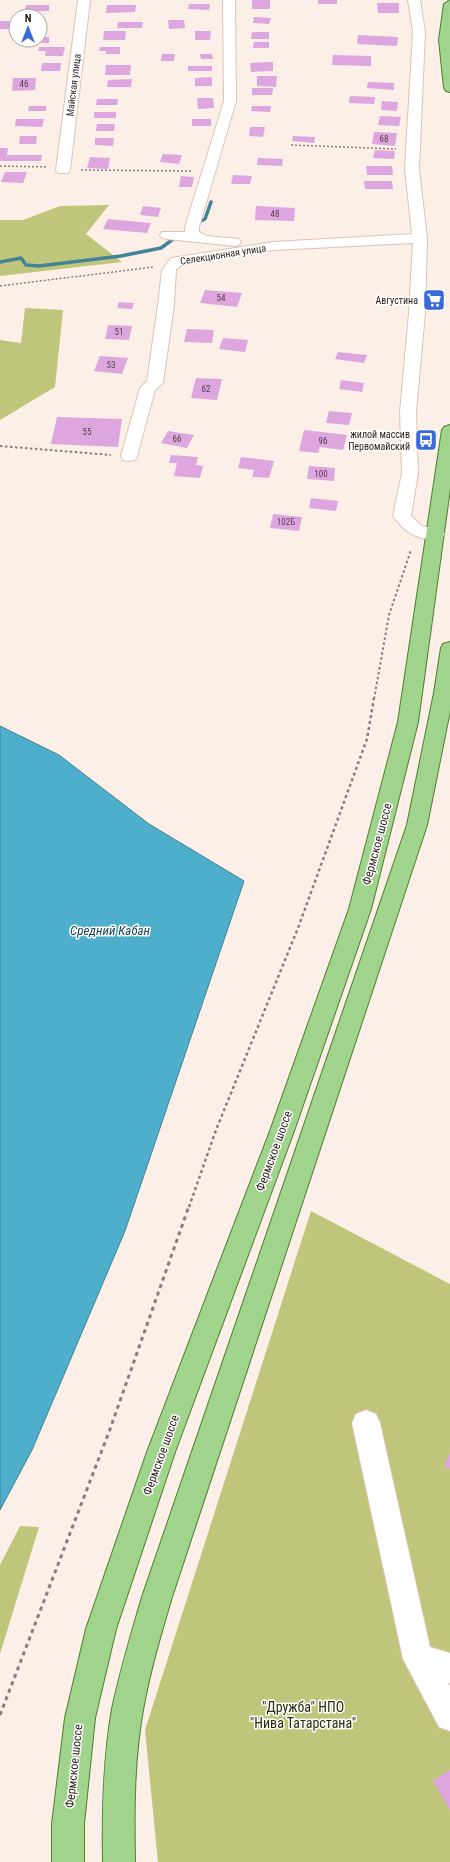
<svg xmlns="http://www.w3.org/2000/svg" width="450" height="1862" viewBox="0 0 450 1862" font-family="'Roboto Condensed',sans-serif">
  <rect width="100%" height="100%" fill="#fcefe7"/>
  <path fill="#bfc67b" d="M 109,205 L 86,234 L 122,262 L 0,276 L 0,220 L 23,220 L 60,206 Z
    M 25,308 L 63,310 L 55,387 L 0,420 L 0,340 L 21,343 Z
    M 311,1211 L 450,1284 L 450,1862 L 158,1862 L 145,1730 Z
    M 20,1526 L 39,1527 L 0,1654 L 0,1565 Z"/>
  <path fill="#4eafcc" stroke="#438395" d="M 0,726 L 59,755 L 149,824 L 244,881 L 125,1231 L 32,1450 L 0,1510 Z"/>
  <g fill="none" stroke-linecap="round" stroke-linejoin="round">
    <path stroke="#438395" stroke-width="3.5" d="M 196,223 L 205,219 L 211,202
      M 0,262 L 21,258 L 26,265 L 39,266 L 121,256 L 161,248 L 172,240"/>
  </g>
  <path fill="#dea6df" d="M 252,0 L 270,0 L 270,9 L 252,9 Z
    M 318,0 L 337,0 L 337,4 L 318,4 Z
    M 377,3 L 399,3 L 399,13 L 378,13 Z
    M 189,4 L 210,4 L 209,10 L 188,9 Z
    M 26,5 L 49,5 L 49,11 L 25,11 Z
    M 107,5 L 136,5 L 135,12 L 106,13 Z
    M 254,17 L 271,18 L 269,24 L 253,23 Z
    M 40,19 L 46,19 L 45,28 L 40,28 Z
    M 168,20 L 184,20 L 185,28 L 169,29 Z
    M 0,21 L 11,21 L 10,29 L 0,29 Z
    M 118,22 L 143,22 L 142,28 L 117,28 Z
    M 104,31 L 126,31 L 125,40 L 103,40 Z
    M 195,31 L 211,31 L 210,40 L 195,40 Z
    M 252,32 L 269,32 L 269,39 L 251,39 Z
    M 358,35 L 398,37 L 397,46 L 357,44 Z
    M 40,37 L 49,37 L 49,43 L 28,43 L 29,40 L 40,40 Z
    M 254,42 L 269,42 L 269,48 L 253,48 Z
    M 39,47 L 65,47 L 63,56 L 45,56 L 46,51 L 38,51 Z
    M 100,47 L 120,47 L 120,54 L 106,54 L 106,51 L 99,51 Z
    M 162,54 L 175,54 L 174,61 L 161,61 Z
    M 200,54 L 212,54 L 213,59 L 201,59 Z
    M 333,55 L 371,56 L 371,66 L 332,65 Z
    M 273,62 L 273,71 L 251,72 L 250,63 Z
    M 42,63 L 61,63 L 60,71 L 41,71 Z
    M 106,65 L 131,65 L 130,75 L 105,75 Z
    M 188,66 L 212,66 L 212,71 L 188,71 Z
    M 257,76 L 277,76 L 276,87 L 257,86 Z
    M 212,77 L 212,86 L 195,86 L 195,78 Z
    M 13,78 L 36,78 L 35,90 L 12,91 Z
    M 132,79 L 131,87 L 107,87 L 108,80 Z
    M 368,82 L 394,83 L 394,90 L 367,88 Z
    M 252,88 L 273,88 L 272,95 L 252,95 Z
    M 350,96 L 375,97 L 374,104 L 349,103 Z
    M 197,98 L 213,98 L 214,108 L 198,109 Z
    M 97,99 L 118,99 L 117,105 L 96,105 Z
    M 382,101 L 398,102 L 397,111 L 381,110 Z
    M 29,106 L 46,106 L 46,111 L 28,111 Z
    M 252,106 L 271,106 L 270,112 L 251,111 Z
    M 94,112 L 116,112 L 116,118 L 94,118 Z
    M 380,116 L 401,117 L 399,126 L 378,125 Z
    M 16,119 L 44,119 L 42,127 L 15,126 Z
    M 192,119 L 211,119 L 211,126 L 192,126 Z
    M 97,124 L 115,124 L 114,131 L 96,131 Z
    M 250,127 L 265,127 L 263,137 L 249,136 Z
    M 374,132 L 397,133 L 395,146 L 372,144 Z
    M 20,136 L 37,136 L 36,144 L 19,144 Z
    M 293,136 L 315,137 L 314,143 L 292,141 Z
    M 95,138 L 114,138 L 113,146 L 95,145 Z
    M 0,148 L 8,148 L 7,155 L 42,155 L 41,161 L 0,161 Z
    M 375,150 L 395,151 L 394,159 L 373,158 Z
    M 163,154 L 182,155 L 179,164 L 160,162 Z
    M 90,157 L 110,158 L 108,169 L 87,168 Z
    M 258,158 L 283,159 L 282,166 L 257,165 Z
    M 366,166 L 392,166 L 393,175 L 367,175 Z
    M 5,172 L 27,172 L 23,183 L 1,182 Z
    M 233,175 L 252,176 L 250,184 L 231,184 Z
    M 181,176 L 194,177 L 192,187 L 179,187 Z
    M 364,181 L 392,181 L 393,189 L 365,189 Z
    M 143,206 L 161,208 L 158,217 L 140,215 Z
    M 256,206 L 295,208 L 294,221 L 255,220 Z
    M 108,219 L 151,223 L 147,233 L 103,229 Z
    M 205,290 L 242,293 L 237,307 L 200,303 Z
    M 424,294 L 443,295 L 441,307 L 429,306 L 429,302 L 422,301 Z
    M 119,302 L 134,303 L 132,309 L 117,308 Z
    M 108,325 L 132,326 L 129,340 L 105,339 Z
    M 187,329 L 214,330 L 212,343 L 184,342 Z
    M 223,338 L 248,340 L 245,352 L 219,349 Z
    M 338,352 L 367,355 L 364,363 L 335,359 Z
    M 100,356 L 128,358 L 122,374 L 94,371 Z
    M 196,378 L 222,379 L 217,400 L 191,398 Z
    M 341,380 L 364,383 L 362,392 L 339,389 Z
    M 329,411 L 352,413 L 349,425 L 326,423 Z
    M 57,417 L 122,419 L 118,447 L 51,444 Z
    M 304,430 L 347,435 L 343,450 L 320,447 L 318,453 L 299,451 Z
    M 168,431 L 194,435 L 187,448 L 161,443 Z
    M 171,455 L 198,457 L 196,465 L 203,466 L 200,478 L 174,476 L 177,463 L 169,463 Z
    M 241,457 L 274,461 L 269,478 L 252,477 L 254,470 L 238,468 Z
    M 309,466 L 335,468 L 334,481 L 307,479 Z
    M 311,498 L 338,501 L 336,511 L 309,508 Z
    M 273,514 L 302,517 L 299,531 L 270,528 Z
    M 450,1453 L 450,1469 L 444,1466 Z
    M 449,1770 L 450,1771 L 450,1810 L 433,1781 Z"/>
  <g fill="none" stroke-linecap="round" stroke-linejoin="round">
    <g stroke="#e2c1b0" stroke-width="2">
      <path id="minor" d="M 78,0 L 90,0 L 70,170 L 68,173 L 58,173 L 56,170 Z
        M 223,0 L 235,0 L 236,101 L 199,227 L 199,232 L 207,236 L 239,239 L 241,242 L 239,245 L 234,246 L 167,239 L 162,238 L 160,235 L 162,232 L 185,232 L 185,227 L 224,101 Z
        M 408,0 L 420,0 L 425,32 L 419,169 L 427,238 L 425,313 L 416,412 L 418,473 L 411,516 L 422,526 L 442,530 L 445,534 L 442,538 C 421,543 405,533 393,516 L 402,473 L 400,412 L 409,313 L 413,243 L 273,250 L 181,265 L 176,270 L 174,305 L 163,383 L 155,390 L 137,456 L 135,460 L 129,461 L 123,460 L 121,456 L 140,388 L 147,381 L 158,305 L 162,270 L 171,258 L 273,242 L 412,234 L 405,169 L 413,32 Z
        M 366,1410 L 376,1414 L 380,1423 L 430,1647 L 450,1653 L 450,1683 L 448,1683 L 450,1686 L 450,1731 L 439,1727 L 403,1659 L 352,1423 L 356,1414 Z"/>
    </g>
    <g stroke="#4d7f2f" stroke-width="2">
      <path id="major" d="M 450,0 L 450,92 L 446,91 L 444,88 L 439,40 L 444,4 Z
        M 450,425 L 450,489 L 418,722 L 371,909 L 294,1131 L 175,1452 L 116,1629 L 95,1718 L 84,1824 L 84,1862 L 52,1862 L 52,1824 L 65,1718 L 86,1629 L 147,1452 L 270,1131 L 349,909 L 398,722 L 442,430 L 444,427 Z
        M 450,642 L 450,711 L 427,825 L 172,1597 C 161,1634 150,1671 143,1710 C 134,1760 134,1811 135,1862 L 103,1862 C 102,1811 103,1760 112,1709 C 120,1671 131,1634 142,1597 L 407,825 L 434,693 L 441,648 L 443,644 Z"/>
    </g>
    <path stroke="#8b7e77" stroke-width="1.5" stroke-dasharray="2 2" stroke-linecap="butt" d="M 291,145 L 396,149
      M 0,166 L 46,167
      M 81,170 L 192,171
      M 0,286 L 153,267"/>
    <path stroke="#8b7e77" stroke-width="2" stroke-dasharray="2.5 2.5" stroke-linecap="butt" d="M 0,446 L 111,455
      M 374,699 L 389,615 L 411,550"/>
    <path stroke="#8b7e77" stroke-width="2.5" stroke-dasharray="3 3" stroke-linecap="butt" d="M 189,1207 L 216,1130 L 298,928 L 367,739 L 374,698"/>
    <path stroke="#8b7e77" stroke-width="3" stroke-dasharray="4 4" stroke-linecap="butt" d="M 0,1715 L 109,1432 L 189,1206"/>
    <use href="#minor" fill="#fff" fill-rule="evenodd"/>
    <use href="#major" fill="#a0d38b" fill-rule="evenodd"/>
  </g>
  <defs>
    <g id="supermarket-square" transform="scale(1.15)"><rect x="-9" y="-9" width="18" height="18" rx="4" fill="#3a69d9" stroke="#fff"/><path d="M-6-5.5h2.5l.6 2H6L4.5 2H-2.5L-4.4-4H-6ZM-1.5 3.2a1.3 1.3 0 1 0 .1 0ZM3 3.2a1.3 1.3 0 1 0 .1 0Z" fill="#fff"/></g>
    <g id="bus-square" transform="scale(1.15)"><rect x="-9" y="-9" width="18" height="18" rx="4" fill="#3a69d9" stroke="#fff"/><path d="M-5-6H5V4H4V6H2V4H-2V6H-4V4H-5ZM-3.5-4V0h7V-4ZM-3.5 1.2v1.5H-2V1.2ZM2 1.2v1.5H3.5V1.2Z" fill="#fff"/></g>
  </defs>
  <g fill-rule="evenodd">
    <use href="#supermarket-square" x="434" y="300"/>
    <use href="#bus-square" x="426" y="440"/>
  </g>
  <g text-anchor="middle" stroke-width="3" stroke-linejoin="round" paint-order="stroke">
    <g font-size="9" fill="#563e48">
      <text x="24" y="87">46</text>
      <text x="384" y="142">68</text>
      <text x="275" y="217">48</text>
      <text x="221" y="301">54</text>
      <text x="119" y="335">51</text>
      <text x="111" y="368">53</text>
      <text x="206" y="392">62</text>
      <text x="87" y="435">55</text>
      <text x="177" y="442">66</text>
      <text x="323" y="444">96</text>
      <text x="321" y="477">100</text>
      <text x="286" y="525">102Б</text>
    </g>
    <g font-size="10" fill="#281c15" stroke="#fff">
      <text transform="translate(73 85) rotate(-83)" y="4">Майская улица</text>
      <text transform="translate(223 254) rotate(-9)" y="4">Селекционная улица</text>
    </g>
    <g font-size="10" fill="#281c15" stroke="#fff" text-anchor="end">
      <text x="418" y="304">Августина</text>
      <text x="410" y="438">жилой массив<tspan x="410" dy="12">Первомайский</tspan></text>
    </g>
    <g font-size="12" fill="#281c15" stroke="#fff">
      <text transform="translate(377 844) rotate(-75)" y="4">Фермское шоссе</text>
      <text transform="translate(274 1151) rotate(-70)" y="4">Фермское шоссе</text>
      <text transform="translate(161 1455) rotate(-70)" y="4">Фермское шоссе</text>
      <text transform="translate(74 1766) rotate(-84)" y="4">Фермское шоссе</text>
    </g>
    <g font-size="13" font-style="italic" fill="#1c4754" stroke="#fff">
      <text x="110" y="935">Средний Кабан</text>
    </g>
    <g font-size="14" fill="#2a2c0a" stroke="#fff">
      <text x="303" y="1712">"Дружба" НПО<tspan x="303" dy="16">"Нива Татарстана"</tspan></text>
    </g>
  </g>
  <g transform="translate(28 28)"><circle r="19" fill="#ffffff" stroke="#a9a4a1"/>
  <path d="M0-3L7 15L0 10L-7 15Z" fill="#3a69d9"/>
  <text y="-6" font-size="11" font-weight="bold" text-anchor="middle" fill="#281c15">N</text>
  </g>
</svg>
